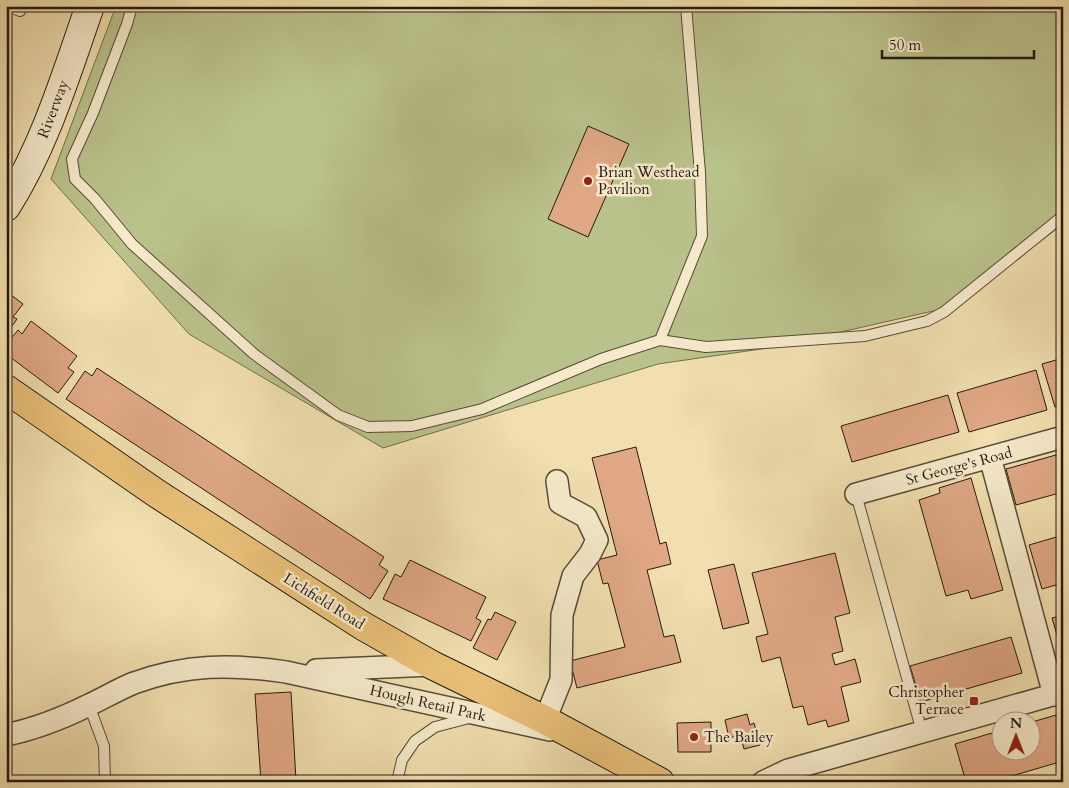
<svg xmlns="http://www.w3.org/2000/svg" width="1069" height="788" viewBox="0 0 1069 788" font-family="Cardo,serif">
  <rect width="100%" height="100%" fill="#f1dfaf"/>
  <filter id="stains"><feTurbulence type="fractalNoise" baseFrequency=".004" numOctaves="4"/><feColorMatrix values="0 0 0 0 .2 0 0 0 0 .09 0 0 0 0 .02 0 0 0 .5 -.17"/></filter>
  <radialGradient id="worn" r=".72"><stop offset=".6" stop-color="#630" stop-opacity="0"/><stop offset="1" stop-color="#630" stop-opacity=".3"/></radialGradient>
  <path fill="#bac28b" stroke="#706e4e" d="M 116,6 L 1063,6 L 1063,224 L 955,306 L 775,347 L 658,364 L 383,448 L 189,334 L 51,179 Z"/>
  <path fill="#e0a885" stroke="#251912" d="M 588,126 L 629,144 L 588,237 L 548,219 Z
    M 6,291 L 23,304 L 13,317 L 17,319 L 8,332 L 6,331 Z
    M 31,321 L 77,356 L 68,368 L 74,372 L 58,393 L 6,354 L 6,345 L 18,330 L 22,334 Z
    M 1063,358 L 1063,405 L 1055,407 L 1042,364 Z
    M 97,368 L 384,557 L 379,565 L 388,571 L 370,599 L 66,399 L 85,371 L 92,376 Z
    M 1036,370 L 1047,410 L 969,432 L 957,393 Z
    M 948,395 L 959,432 L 852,462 L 841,426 Z
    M 636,447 L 660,544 L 666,542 L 671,564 L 647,570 L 664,637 L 674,635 L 681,662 L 577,688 L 570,661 L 625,647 L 608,583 L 603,584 L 597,560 L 617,555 L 592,458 Z
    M 1063,453 L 1063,492 L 1016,505 L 1006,469 Z
    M 971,478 L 1003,590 L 971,599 L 968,590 L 946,596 L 919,500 L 940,493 L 939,488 Z
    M 1060,536 L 1063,546 L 1063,583 L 1042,589 L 1029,545 Z
    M 835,553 L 850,613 L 835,617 L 843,651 L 832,654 L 835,665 L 855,659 L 861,682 L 841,687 L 849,721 L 828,727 L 826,720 L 808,725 L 803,706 L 793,708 L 780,657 L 762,662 L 756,637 L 768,634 L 752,573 Z
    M 410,560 L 486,597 L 476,618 L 481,621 L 471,641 L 383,599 L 395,574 L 401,577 Z
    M 734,564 L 749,623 L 723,629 L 708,570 Z
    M 495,612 L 516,622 L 497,660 L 473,648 L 488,619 L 491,620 Z
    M 1063,615 L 1063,655 L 1052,618 Z
    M 1011,637 L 1022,673 L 921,702 L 910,666 Z
    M 291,692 L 296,780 L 261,782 L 255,694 Z
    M 1063,713 L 1063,761 L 991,782 L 966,782 L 955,744 L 1002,730 L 1002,750 L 1032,750 L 1032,722 Z
    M 747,714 L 750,725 L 754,723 L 760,745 L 744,749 L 740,735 L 729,738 L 725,720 Z
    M 711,722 L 711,752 L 678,752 L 677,723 Z"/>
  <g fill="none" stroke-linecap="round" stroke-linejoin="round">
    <g stroke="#584a39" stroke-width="12">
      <path id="lane" d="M 7,6 L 20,11 L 21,6
        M 132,6 L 127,24 L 93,113 L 72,159 L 75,179 L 95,199 L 132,244 L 254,354 L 338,415 L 368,427 L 412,426 L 482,409 L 601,359 L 660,340 L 702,236 L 700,173 L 686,6
        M 660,340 L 706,347 L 865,336 L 927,321 L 944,312 L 1063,216
        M 856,494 L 922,732
        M 89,705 L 104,746 L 105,782
        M 397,782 L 402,760 L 415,741 L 435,727 L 469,718"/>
    </g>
    <g stroke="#584a39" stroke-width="24">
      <path id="street" d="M 990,457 L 1054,695
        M 856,494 L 1063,437
        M 316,670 L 432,665
        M 545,720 L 561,680 L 562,615 L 573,576 L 590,554 L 597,540 L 586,517 L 560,503 L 557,481
        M 6,735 C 35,729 63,718 89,705 C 104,698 119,689 134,683 C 186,664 232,664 286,672 L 550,730
        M 763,782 L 788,770 L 1063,692"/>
    </g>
    <g stroke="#251912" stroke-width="30">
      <path id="secondary" d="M 6,207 C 45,146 66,74 90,6"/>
    </g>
    <g stroke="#251912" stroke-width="30">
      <path id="highway" d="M 6,389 L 156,493 L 363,626 L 432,665 L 545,720 L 660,782"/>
    </g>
    <use href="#lane" stroke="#f6eacb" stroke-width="10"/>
    <use href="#street" stroke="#f6eacb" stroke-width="21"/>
    <use href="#secondary" stroke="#f6eacb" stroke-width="28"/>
    <use href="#highway" stroke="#e8c078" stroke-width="28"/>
  </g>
  <g fill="#8f2418" stroke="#f6eacb" stroke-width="2">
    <circle cx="588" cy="181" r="5"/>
    <rect x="969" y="696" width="10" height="10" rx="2.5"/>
    <circle cx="694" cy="737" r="5"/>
  </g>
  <g text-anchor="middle" stroke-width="5" stroke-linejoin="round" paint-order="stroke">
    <g font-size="15" fill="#251912" stroke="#f6eacb">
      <text transform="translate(53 109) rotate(-69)" y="5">Riverway</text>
      <text transform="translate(959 466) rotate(-15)" y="5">St George's Road</text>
      <text transform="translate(324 601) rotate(32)" y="5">Lichfield Road</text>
      <text transform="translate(428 703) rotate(13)" y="5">Hough Retail Park</text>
    </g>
    <g font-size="15" fill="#251912" stroke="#f6eacb" text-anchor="start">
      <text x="598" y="177">Brian Westhead<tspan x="598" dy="17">Pavilion</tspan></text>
      <text x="964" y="697" text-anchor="end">Christopher<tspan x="964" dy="17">Terrace</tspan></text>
      <text x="704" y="742">The Bailey</text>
    </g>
  </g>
  <rect width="1069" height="788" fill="none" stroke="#f1dfaf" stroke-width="25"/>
  <rect x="8" y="8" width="1054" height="773" fill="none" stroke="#251912" stroke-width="2.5"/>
  <rect x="12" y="12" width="1044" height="763" fill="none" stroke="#251912"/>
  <g transform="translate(1016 736)"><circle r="24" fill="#f6eacb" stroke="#a29681"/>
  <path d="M0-4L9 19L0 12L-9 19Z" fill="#8f2418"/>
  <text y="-8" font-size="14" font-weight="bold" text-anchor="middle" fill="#251912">N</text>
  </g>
  <path d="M882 50v8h152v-8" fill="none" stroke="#251912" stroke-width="2.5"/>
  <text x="889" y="50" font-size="15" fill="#251912" stroke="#f6eacb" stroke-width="4" paint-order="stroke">50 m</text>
  <rect width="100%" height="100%" filter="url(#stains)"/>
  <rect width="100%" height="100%" fill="url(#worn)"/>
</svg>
